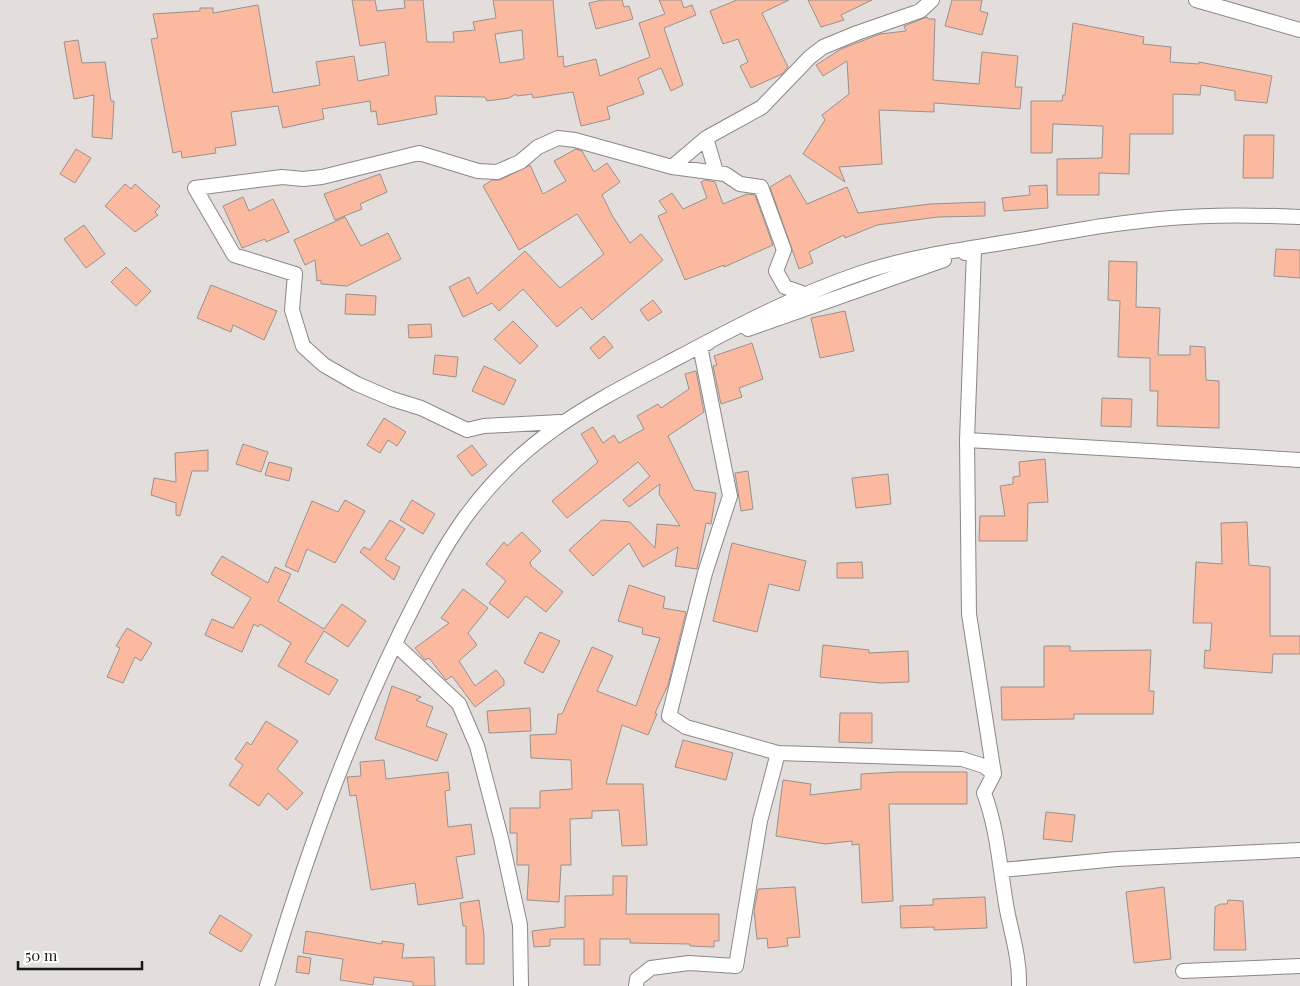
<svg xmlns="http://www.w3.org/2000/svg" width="1300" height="986" viewBox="0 0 1300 986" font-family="'Playfair Display',serif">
  <rect width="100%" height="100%" fill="#e3dedb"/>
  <path fill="#fbbaa0" stroke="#979290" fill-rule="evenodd" d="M 352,0 L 375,0 L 377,11 L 405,8 L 404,0 L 423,0 L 427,42 L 454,42 L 453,32 L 475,30 L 473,22 L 496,18 L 493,0 L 553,0 L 558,57 L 563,56 L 564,67 L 596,59 L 600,76 L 650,57 L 639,23 L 665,14 L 659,0 L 681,0 L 684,8 L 692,5 L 696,15 L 664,28 L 683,85 L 671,91 L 661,68 L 638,78 L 644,94 L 607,107 L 610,119 L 581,126 L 573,92 L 533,98 L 532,94 L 517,96 L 516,94 L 509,98 L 487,101 L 485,97 L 435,96 L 437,114 L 378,125 L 376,111 L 371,112 L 370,101 L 322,109 L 324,119 L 283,128 L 278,106 L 231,112 L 236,145 L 215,148 L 216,153 L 182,158 L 181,151 L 173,153 L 151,39 L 158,38 L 153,14 L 200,11 L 200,8 L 213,8 L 213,13 L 258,5 L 273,93 L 320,85 L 316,62 L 354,56 L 358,81 L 389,75 L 385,42 L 360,46 ZM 522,30 L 524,59 L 500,63 L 495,34 Z
    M 602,0 L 622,0 L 624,7 L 629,6 L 633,19 L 596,29 L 589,3 Z
    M 737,0 L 789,0 L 762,13 L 788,67 L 782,74 L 751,88 L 740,66 L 748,62 L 738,39 L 723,44 L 710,11 Z
    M 808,0 L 872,0 L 841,15 L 844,20 L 821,27 Z
    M 952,0 L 982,0 L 980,11 L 988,13 L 982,35 L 945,26 Z
    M 927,17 L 928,19 L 935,19 L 933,80 L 979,84 L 982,52 L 1018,56 L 1015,87 L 1022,87 L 1020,109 L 934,103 L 934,112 L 879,110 L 882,164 L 839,167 L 845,182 L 803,154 L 825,120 L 822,115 L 849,94 L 847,61 L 823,76 L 816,65 L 841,49 L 880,34 L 906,31 L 904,26 Z
    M 1073,23 L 1144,37 L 1143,44 L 1171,47 L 1170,62 L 1199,64 L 1199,62 L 1272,76 L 1267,103 L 1235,100 L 1235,91 L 1201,85 L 1200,95 L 1173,94 L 1173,134 L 1130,134 L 1129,174 L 1099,173 L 1099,195 L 1057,195 L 1057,159 L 1102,158 L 1103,126 L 1053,124 L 1052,153 L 1031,153 L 1031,101 L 1062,101 L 1063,95 L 1065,95 Z
    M 78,40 L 82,63 L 105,62 L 111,101 L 114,101 L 112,139 L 92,137 L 94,95 L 74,99 L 64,42 Z
    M 1244,135 L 1274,135 L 1273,178 L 1243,178 Z
    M 76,149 L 91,158 L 75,183 L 60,174 Z
    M 576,149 L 582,151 L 594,172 L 607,163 L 620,182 L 602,195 L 613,217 L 630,243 L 641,234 L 663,260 L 592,320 L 581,307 L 557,327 L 523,289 L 499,311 L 492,303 L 463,317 L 449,287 L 469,277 L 477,294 L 525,251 L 560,288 L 604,254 L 577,214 L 519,250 L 483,186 L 492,180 L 500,180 L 530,165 L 543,194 L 566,181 L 554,161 Z
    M 380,174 L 387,192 L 360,204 L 362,209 L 335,220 L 324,194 Z
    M 790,175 L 807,204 L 847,187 L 858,213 L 930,204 L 985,202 L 985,216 L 938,217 L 877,225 L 845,238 L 844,235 L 809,252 L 813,263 L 799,269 L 770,187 Z
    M 705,180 L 715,182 L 723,204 L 747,194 L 755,195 L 773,245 L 724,267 L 724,265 L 685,280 L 658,216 L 667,212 L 659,201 L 672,193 L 683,209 L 707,198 L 701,182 Z
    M 125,184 L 131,189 L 135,184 L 160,206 L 155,212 L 158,215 L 135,232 L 105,206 Z
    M 1047,185 L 1048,208 L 1004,211 L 1002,198 L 1030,195 L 1029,186 Z
    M 243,197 L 249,211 L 273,199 L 289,232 L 266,242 L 265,239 L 242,248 L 223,206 Z
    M 345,217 L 361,246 L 388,233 L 401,259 L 347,286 L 321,284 L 321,280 L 317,281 L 315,260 L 305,265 L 294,240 Z
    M 84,225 L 105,254 L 86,268 L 64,239 Z
    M 1276,249 L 1300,250 L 1300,278 L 1274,276 Z
    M 1109,261 L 1137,262 L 1136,307 L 1160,308 L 1158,355 L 1190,355 L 1190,346 L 1205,347 L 1206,380 L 1219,381 L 1219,428 L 1157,426 L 1158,391 L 1150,391 L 1150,358 L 1118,357 L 1120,301 L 1108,300 Z
    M 126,267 L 151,291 L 136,306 L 111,282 Z
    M 211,285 L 277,311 L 264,340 L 233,325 L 231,332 L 197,318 Z
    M 346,294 L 376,296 L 375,315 L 345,314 Z
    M 653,300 L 662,312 L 648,321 L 640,310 Z
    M 845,311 L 854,351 L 820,358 L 811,318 Z
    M 513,321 L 538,346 L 520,364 L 494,339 Z
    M 431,324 L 432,337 L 409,338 L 408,325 Z
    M 604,336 L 613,347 L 599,359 L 590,348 Z
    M 752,343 L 763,379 L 739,388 L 742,397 L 721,404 L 713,366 L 717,365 L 714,356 Z
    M 435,355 L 458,357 L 456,377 L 433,374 Z
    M 484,366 L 516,380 L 504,405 L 472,391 Z
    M 696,371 L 704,412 L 668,436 L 694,490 L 716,493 L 711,524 L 706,523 L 697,569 L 675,566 L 678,547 L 643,567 L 629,543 L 593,576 L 569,550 L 602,520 L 630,522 L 655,548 L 657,524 L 680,526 L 659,494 L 660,484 L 629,507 L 623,500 L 650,476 L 638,462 L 567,518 L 552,501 L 598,462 L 581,434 L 593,427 L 603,443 L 614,435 L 619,443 L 644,429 L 637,416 L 658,404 L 661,408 L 689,389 L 685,374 Z
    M 1102,398 L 1132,399 L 1131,427 L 1101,426 Z
    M 384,418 L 406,432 L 397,446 L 388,440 L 380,453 L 367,445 Z
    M 243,444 L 268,452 L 261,472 L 236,464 Z
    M 472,445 L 487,465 L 472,476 L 457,456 Z
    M 208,450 L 208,471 L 192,471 L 180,516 L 176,515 L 176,503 L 151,495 L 154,478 L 176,482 L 175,453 Z
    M 1045,459 L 1048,502 L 1028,503 L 1027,541 L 979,541 L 980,516 L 1005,516 L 1000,486 L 1013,484 L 1013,477 L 1020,476 L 1019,462 Z
    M 269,462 L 292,468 L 289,481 L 265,475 Z
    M 748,471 L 753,509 L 741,511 L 735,473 Z
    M 888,474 L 891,504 L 856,508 L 852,478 Z
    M 345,500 L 365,511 L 335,563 L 307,549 L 298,572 L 285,566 L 312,501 L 338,512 Z
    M 412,500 L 435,514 L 423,534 L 400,520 Z
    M 390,520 L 405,529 L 385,559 L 400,567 L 394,580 L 360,552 L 364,547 L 370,550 Z
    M 1247,522 L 1249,565 L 1270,567 L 1270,636 L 1300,636 L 1300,654 L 1273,654 L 1272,673 L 1204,668 L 1205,650 L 1210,651 L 1212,623 L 1193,623 L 1196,562 L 1222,564 L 1221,523 Z
    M 522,532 L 541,551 L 530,562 L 531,566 L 563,592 L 546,612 L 526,596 L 508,618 L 489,603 L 506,581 L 486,564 L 504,542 L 507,546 Z
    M 732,543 L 806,561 L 799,591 L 769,584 L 757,632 L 713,621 Z
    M 222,556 L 268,583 L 275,567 L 291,574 L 278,601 L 324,629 L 342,604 L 366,621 L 348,647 L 324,631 L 305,662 L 338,680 L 329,695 L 278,666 L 291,643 L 260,624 L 258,627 L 254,624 L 242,652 L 205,635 L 212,619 L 233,628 L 251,598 L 211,574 Z
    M 862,562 L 863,578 L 837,578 L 837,563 Z
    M 629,585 L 665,597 L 663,608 L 686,612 L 668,685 L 655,713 L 657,714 L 648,735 L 622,725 L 606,784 L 643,784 L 647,845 L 622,846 L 619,810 L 592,811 L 592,818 L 570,819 L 571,865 L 561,865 L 559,902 L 527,900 L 529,865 L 517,865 L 517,833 L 510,833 L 510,808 L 540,808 L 540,791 L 572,789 L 571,760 L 531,758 L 530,735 L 556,734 L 558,714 L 562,714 L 592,647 L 613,656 L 597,691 L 636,706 L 660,638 L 642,634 L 643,628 L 618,621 Z
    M 463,589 L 488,608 L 468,633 L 477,645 L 459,661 L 475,686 L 496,670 L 504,680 L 504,685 L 475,707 L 452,676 L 446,680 L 429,658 L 425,660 L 415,648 L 449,623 L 441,618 Z
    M 127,628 L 152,643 L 141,661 L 135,657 L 123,683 L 107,677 L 120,648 L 116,646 Z
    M 540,632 L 560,641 L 543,673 L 524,663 Z
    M 823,645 L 869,650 L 869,653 L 908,651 L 909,682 L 880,683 L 820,677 Z
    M 1044,646 L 1070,646 L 1070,651 L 1151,650 L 1149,691 L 1154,691 L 1153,714 L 1074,714 L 1074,719 L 1002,720 L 1001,687 L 1044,687 Z
    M 392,686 L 421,697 L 416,700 L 433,707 L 426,726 L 447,734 L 437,761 L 375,739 Z
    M 530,708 L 531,731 L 489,733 L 487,711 Z
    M 840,713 L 872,713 L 872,743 L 839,742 Z
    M 266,721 L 298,741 L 277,769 L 303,793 L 287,810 L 268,793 L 259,806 L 229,785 L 243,765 L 235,759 L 247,742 L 251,745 Z
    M 683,740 L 733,753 L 726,780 L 675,767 Z
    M 384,760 L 386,779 L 448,772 L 450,790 L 445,791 L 448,827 L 471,824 L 475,854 L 456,857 L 463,898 L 418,905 L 415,883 L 371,890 L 356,795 L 350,796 L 347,777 L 361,776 L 360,762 Z
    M 897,772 L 967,772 L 967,804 L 889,804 L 893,901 L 862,903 L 859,844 L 852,845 L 852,841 L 825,844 L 776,836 L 783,780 L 811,784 L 810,795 L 861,789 L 861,774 Z
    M 1046,812 L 1075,815 L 1072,842 L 1043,839 Z
    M 613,876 L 627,876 L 626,914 L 719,914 L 719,941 L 714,941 L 714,947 L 690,946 L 690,944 L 630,943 L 630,939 L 600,939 L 600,965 L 584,965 L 584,939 L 550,939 L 550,946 L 534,947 L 532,931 L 565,927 L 565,896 L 613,895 Z
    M 795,887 L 800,937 L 787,938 L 788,946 L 768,948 L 767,938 L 757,939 L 754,911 L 758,889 Z
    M 1164,887 L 1171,959 L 1134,963 L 1126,892 Z
    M 985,897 L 987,928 L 934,930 L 934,927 L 901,928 L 900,906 L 933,905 L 933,899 Z
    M 479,900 L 484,935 L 484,964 L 466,964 L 466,926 L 463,926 L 460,903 Z
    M 1228,900 L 1243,901 L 1246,950 L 1214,950 L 1215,907 L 1220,904 L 1227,904 Z
    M 220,915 L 252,935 L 241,952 L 209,933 Z
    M 306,931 L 382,944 L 382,941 L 404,944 L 402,958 L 434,957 L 435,986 L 413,986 L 413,982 L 374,977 L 373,985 L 340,980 L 343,959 L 303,953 Z
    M 298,956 L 311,958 L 309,974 L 296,972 Z"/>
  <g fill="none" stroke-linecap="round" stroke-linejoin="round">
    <g stroke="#8d8785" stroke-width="16">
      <path id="minor" d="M 1196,0 L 1300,30
        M 706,138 L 716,172
        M 672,167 L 706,138 L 762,107 L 810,57 L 823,47 L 857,33 L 920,11 L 932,0
        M 965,253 L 974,250 L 967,440
        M 748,329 L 944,260
        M 708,343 L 700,346 L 730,496 L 705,573 L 669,716 L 686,727 L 778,753 L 962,759 L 984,766 L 994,774
        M 560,422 L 484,426 L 467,430 L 421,408 L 392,399 L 357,384 L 324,365 L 303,346 L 292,310 L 295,274 L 234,255 L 195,188 L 282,177 L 303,179 L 322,177 L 419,153 L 478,171 L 497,172 L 520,162 L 538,147 L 558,138 L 575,140 L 672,167 L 725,174 L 740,184 L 761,187 L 784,250 L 776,271 L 785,287 L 805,294
        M 395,644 L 459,704 L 477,746 L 501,838 L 520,925 L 521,986
        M 1002,870 L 1117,859 L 1300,850
        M 1183,971 L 1300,966
        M 267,986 C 304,862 344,748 401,631 C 420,593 439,554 464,519 C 521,440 583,408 666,364 C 730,330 793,296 861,273 C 908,257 959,250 1008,242 C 1062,233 1117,222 1171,218 C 1214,214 1257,215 1300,217
        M 636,986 L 637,979 L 651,968 L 689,963 L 736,966 L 760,821 L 778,753
        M 1019,986 C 1020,960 1012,935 1007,910 C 1000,871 998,830 984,793 L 994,774 L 969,614 L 967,440 L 1300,460"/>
    </g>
    <use href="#minor" stroke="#fff" stroke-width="14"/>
  </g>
  <path d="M18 961v8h124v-8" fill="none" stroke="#191716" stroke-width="2.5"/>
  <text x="25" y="961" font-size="15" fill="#191716" stroke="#ffffff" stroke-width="4" paint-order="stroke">50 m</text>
</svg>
